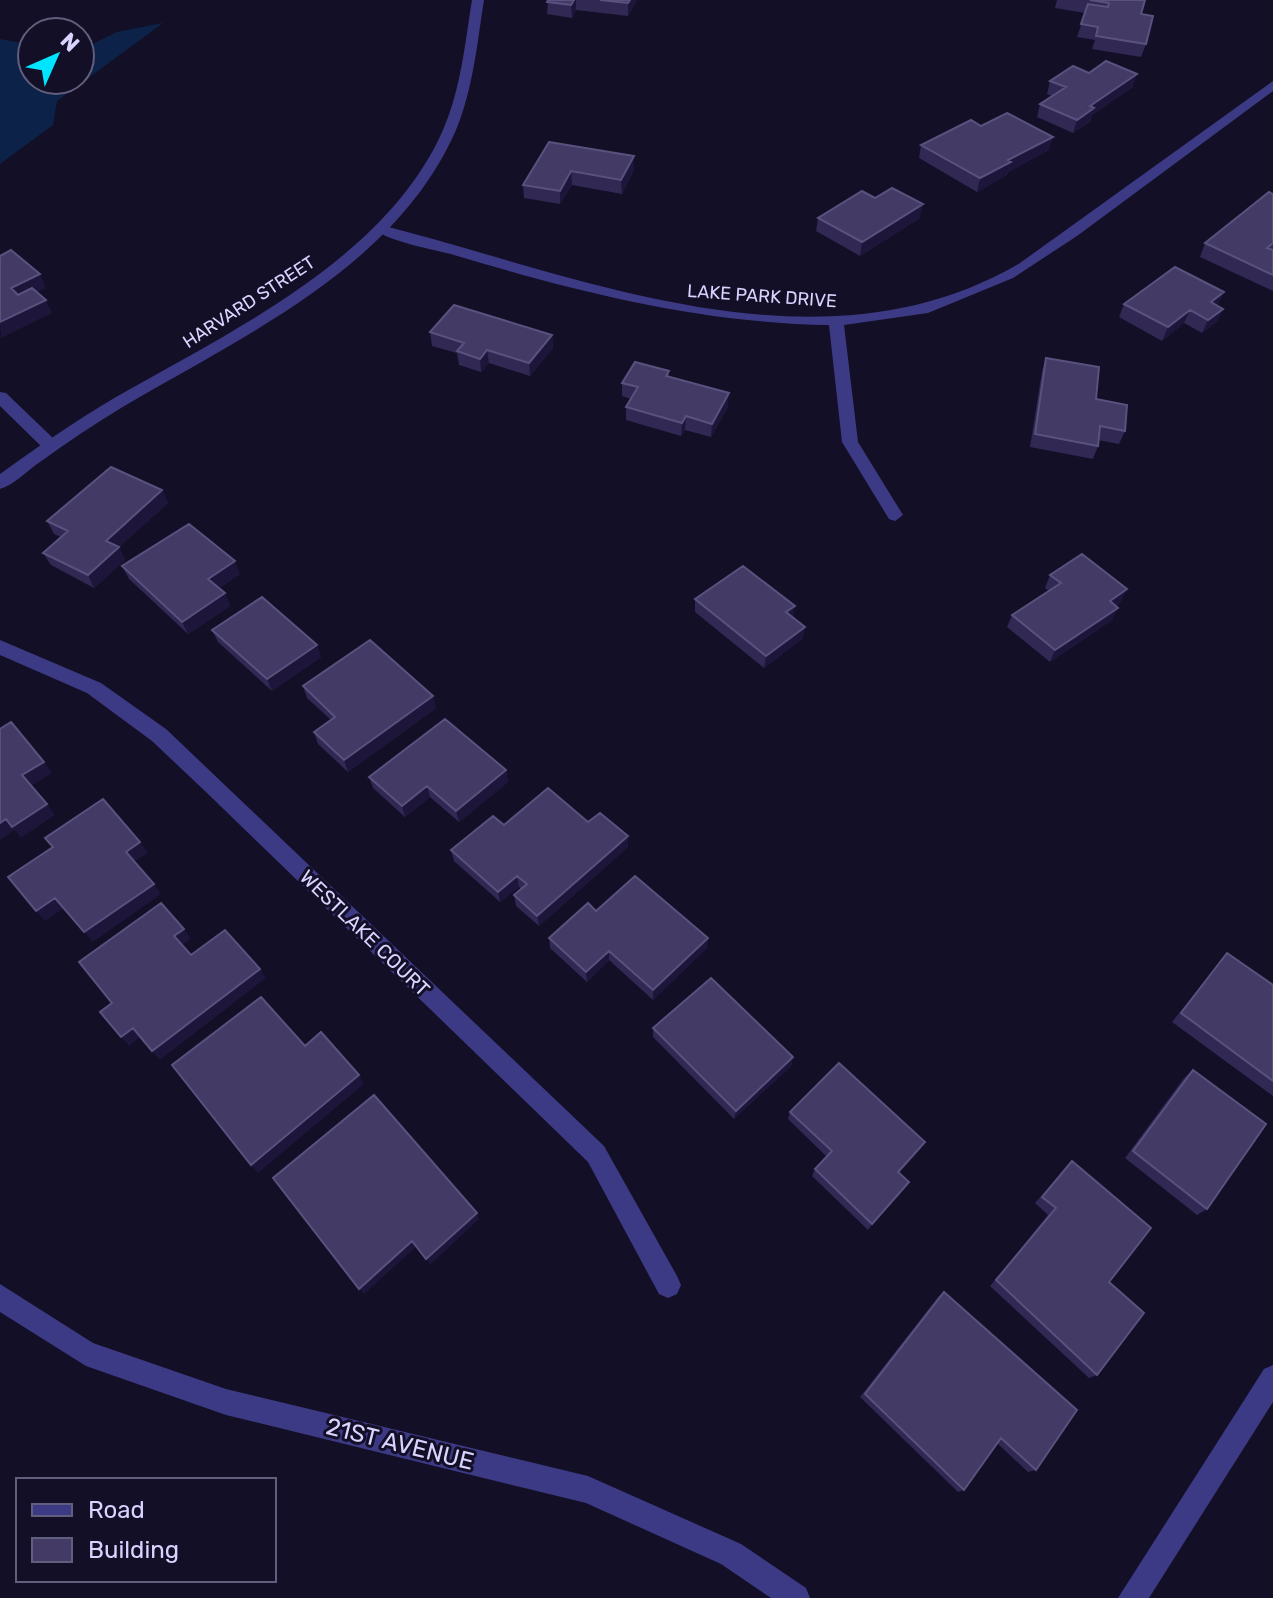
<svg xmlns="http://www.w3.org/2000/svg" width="1273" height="1598" viewBox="0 0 1273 1598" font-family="Rubik,sans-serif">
  <rect width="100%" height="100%" fill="#130f26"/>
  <path fill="#0c2248" d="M 163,23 L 57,101 L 53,125 L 0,164 L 0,39 L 32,45 L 32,80 L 80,80 L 80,50 L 117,32 Z"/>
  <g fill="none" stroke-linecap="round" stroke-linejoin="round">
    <path fill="#3d3a85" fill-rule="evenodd" d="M 0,392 L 6,393 L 56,441 L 56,449 L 44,449 L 0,406 Z"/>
    <path fill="#3d3a85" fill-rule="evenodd" d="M 1273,81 L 1273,91 L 1077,236 L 1013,278 L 928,313 L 844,325 L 858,442 L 903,515 L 895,521 L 889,519 L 842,442 L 829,325 C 700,323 578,292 454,255 C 433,249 389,242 374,229 L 381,225 C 584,277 820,380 1020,263 Z
      M 0,640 L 101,683 L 166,729 L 604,1146 L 677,1276 L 681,1285 L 677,1294 L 668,1298 L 659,1294 L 588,1162 L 206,792 L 152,741 L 87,693 L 0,655 Z
      M 1273,1365 L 1273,1402 L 1149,1598 L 1118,1598 L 1264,1369 Z"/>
    <path fill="#3d3a85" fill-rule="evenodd" d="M 472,0 L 484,0 C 477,44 473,89 456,130 C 396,268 242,336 121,408 C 93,425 66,443 40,462 C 28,470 14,485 0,489 L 0,474 C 37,447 76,421 116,397 C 231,331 386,259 443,130 C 461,89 465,43 472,0 Z
      M 0,1284 L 93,1343 L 226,1389 L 588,1476 L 741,1544 L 806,1588 L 810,1598 L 771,1598 L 721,1564 L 586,1503 L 226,1415 L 86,1366 L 0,1312 Z"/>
  </g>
  <path fill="#312854" d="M 548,0 L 637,0 L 628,16 L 576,10 L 572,18 L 547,14 Z
    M 1057,0 L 1145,0 L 1141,14 L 1146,44 L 1141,57 L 1092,49 L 1095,40 L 1077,37 L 1085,13 L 1055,8 Z
    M 1089,73 L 1133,87 L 1092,115 L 1090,122 L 1073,133 L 1037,117 L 1040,104 L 1052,96 L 1047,94 L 1050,81 Z
    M 981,126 L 1049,150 L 1008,172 L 1007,175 L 977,192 L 919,158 L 921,145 Z
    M 549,142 L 634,156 L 634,170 L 622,194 L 572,185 L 560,204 L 524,198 L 523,185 Z
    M 1273,194 L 1273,291 L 1200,257 L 1205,243 Z
    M 875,198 L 920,218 L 860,256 L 816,231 L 818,218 Z
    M 1124,304 L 1218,306 L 1223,309 L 1217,322 L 1202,333 L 1184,323 L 1162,341 L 1119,317 Z
    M 430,332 L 552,335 L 553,348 L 530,376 L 489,363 L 481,372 L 459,365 L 457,353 L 432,346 Z
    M 1046,358 L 1096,399 L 1125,431 L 1119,444 L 1098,440 L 1098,446 L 1093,459 L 1030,447 L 1042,371 Z
    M 669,371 L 669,377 L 728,407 L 711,437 L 685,430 L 681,436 L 626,420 L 626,407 L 631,399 L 622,396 L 622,383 Z
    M 162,490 L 168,503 L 119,547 L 125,560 L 94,588 L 51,565 L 43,553 L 61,537 L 54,534 L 47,521 Z
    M 122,566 L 240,574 L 219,588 L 225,593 L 230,606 L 188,634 L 129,579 Z
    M 1050,575 L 1121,602 L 1116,606 L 1112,620 L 1050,662 L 1007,627 L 1012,615 L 1049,591 L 1045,588 Z
    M 695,599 L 793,618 L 805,627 L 802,639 L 764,668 L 695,612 Z
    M 212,630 L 321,657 L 272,691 L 218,642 Z
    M 303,686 L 436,708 L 348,772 L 318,744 L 314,732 L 331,720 L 307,698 Z
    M 506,770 L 508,782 L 459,822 L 430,797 L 405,817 L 373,788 L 369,777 Z
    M 588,822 L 628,836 L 628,847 L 539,926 L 516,906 L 514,895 L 522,889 L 519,887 L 500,902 L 454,861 L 451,850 L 504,825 Z
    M 596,911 L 708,938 L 707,948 L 653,1000 L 609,960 L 587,982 L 550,948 L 549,938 Z
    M 1227,953 L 1273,985 L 1273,1096 L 1172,1022 Z
    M 653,1028 L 793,1057 L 791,1066 L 734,1119 L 653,1037 Z
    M 1193,1070 L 1207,1209 L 1197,1215 L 1125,1158 L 1184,1078 Z
    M 790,1112 L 925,1142 L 920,1149 L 899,1173 L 904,1189 L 868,1230 L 812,1176 L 815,1169 L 827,1157 L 788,1119 Z
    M 1072,1161 L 1109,1282 L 1097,1375 L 1089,1378 L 990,1286 L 1048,1215 L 1035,1203 Z
    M 944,1292 L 1036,1470 L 1028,1472 L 997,1443 L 964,1490 L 958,1492 L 860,1397 L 938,1297 Z"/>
  <path fill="#1d163a" d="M 574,0 L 576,0 L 576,10 L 572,18 L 571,5 Z
    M 630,0 L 637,0 L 628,16 L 628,3 Z
    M 1137,74 L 1133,87 L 1092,115 L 1090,122 L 1073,133 L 1077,120 L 1090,106 Z
    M 1053,137 L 1049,150 L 1008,172 L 1007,175 L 977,192 L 980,178 L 1008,160 Z
    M 634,156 L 634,170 L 622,194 L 621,180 Z
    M 571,171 L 572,185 L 560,204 L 560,191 Z
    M 923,204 L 920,218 L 860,256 L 862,242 Z
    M 40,274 L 46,288 L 17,302 L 11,288 Z
    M 1224,292 L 1218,305 L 1211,302 Z
    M 46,300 L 52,313 L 1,338 L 0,322 Z
    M 1223,309 L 1217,322 L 1202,333 L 1208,320 Z
    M 1190,310 L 1184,323 L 1162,341 L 1168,327 Z
    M 552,335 L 553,348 L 530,376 L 529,363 Z
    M 487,350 L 489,363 L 481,372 L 480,359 Z
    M 729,393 L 728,407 L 711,437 L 712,424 Z
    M 686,416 L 685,430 L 681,436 L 682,423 Z
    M 162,490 L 168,503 L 119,547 L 125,560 L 94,588 L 88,575 L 106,541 Z
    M 235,561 L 240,574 L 213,592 L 208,579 Z
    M 1127,589 L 1121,602 L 1104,614 L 1110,601 Z
    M 225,593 L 230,606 L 188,634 L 182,622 Z
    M 795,606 L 793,618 L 786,612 Z
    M 1118,608 L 1112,620 L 1050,662 L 1055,650 Z
    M 805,627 L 802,639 L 764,668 L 766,656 Z
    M 317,645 L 321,657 L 272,691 L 267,679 Z
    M 433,696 L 436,708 L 348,772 L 344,760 Z
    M 44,762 L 52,773 L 31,786 L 22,775 Z
    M 506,770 L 508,782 L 459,822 L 456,811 Z
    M 427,786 L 430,797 L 405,817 L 402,806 Z
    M 47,804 L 55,815 L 21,838 L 12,827 Z
    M 6,819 L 15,830 L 0,840 L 0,823 Z
    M 628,836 L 628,847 L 539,926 L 537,916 Z
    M 140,842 L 148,853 L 133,862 L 126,852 Z
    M 517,876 L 519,887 L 500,902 L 498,892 Z
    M 154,884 L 161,894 L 93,942 L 84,932 Z
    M 55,898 L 64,908 L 45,921 L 36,911 Z
    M 184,929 L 191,939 L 181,946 L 174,936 Z
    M 708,938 L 707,948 L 653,1000 L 653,990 Z
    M 609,951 L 609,960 L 587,982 L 586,972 Z
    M 260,969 L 266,978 L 160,1060 L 152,1051 Z
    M 133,1028 L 141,1036 L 129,1046 L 121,1037 Z
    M 793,1057 L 791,1066 L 734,1119 L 736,1111 Z
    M 359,1075 L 364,1084 L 258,1173 L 251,1165 Z
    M 925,1142 L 920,1149 L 893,1179 L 898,1172 Z
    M 909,1182 L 904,1189 L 868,1230 L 872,1224 Z
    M 477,1213 L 479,1219 L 430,1265 L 426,1259 Z
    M 412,1241 L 416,1247 L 364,1294 L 359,1289 Z"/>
  <path fill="#433a66" stroke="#5a527e" stroke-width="2" d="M 548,0 L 574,0 L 571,5 L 547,2 Z
    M 600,0 L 630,0 L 628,3 Z
    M 1090,0 L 1145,0 L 1141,14 L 1153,16 L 1146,44 L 1096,36 L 1098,27 L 1081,24 L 1088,4 L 1108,7 L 1109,3 Z
    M 1106,61 L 1137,74 L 1090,106 L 1094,108 L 1077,120 L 1040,104 L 1066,87 L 1050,81 L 1073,66 L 1089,73 Z
    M 1007,113 L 1053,137 L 1008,160 L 1011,162 L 980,178 L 921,145 L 971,120 L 981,126 Z
    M 549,142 L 634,156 L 621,180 L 571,171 L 560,191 L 523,185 Z
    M 892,188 L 923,204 L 862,242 L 818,218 L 862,191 L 875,198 Z
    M 1269,192 L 1273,194 L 1273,243 L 1267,248 L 1273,250 L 1273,275 L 1205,243 Z
    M 11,250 L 40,274 L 11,288 L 18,295 L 32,288 L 46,300 L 0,322 L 0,256 Z
    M 1175,267 L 1224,292 L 1211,302 L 1223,309 L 1208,320 L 1190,310 L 1168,327 L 1124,304 Z
    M 454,305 L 552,335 L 529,363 L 487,350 L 480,359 L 457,351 L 464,343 L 430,332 Z
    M 1046,358 L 1099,367 L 1096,399 L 1127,405 L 1125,431 L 1100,426 L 1098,446 L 1035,434 Z
    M 635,362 L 669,371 L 666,376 L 729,393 L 712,424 L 686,416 L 682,423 L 626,407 L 638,387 L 622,383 Z
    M 111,467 L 162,490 L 106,541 L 119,547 L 88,575 L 43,553 L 68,531 L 47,521 Z
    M 189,524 L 235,561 L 208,579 L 225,593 L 182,622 L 122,566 Z
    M 1082,554 L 1127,589 L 1110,601 L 1118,608 L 1055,650 L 1012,615 L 1061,583 L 1050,575 Z
    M 743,566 L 795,606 L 786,612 L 805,627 L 766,656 L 695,599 Z
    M 262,597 L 317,645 L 267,679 L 212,630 Z
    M 370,640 L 433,696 L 344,760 L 314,732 L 335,717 L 303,686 Z
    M 445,719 L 506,770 L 456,811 L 427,786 L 402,806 L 369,777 Z
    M 11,722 L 44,762 L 22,775 L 47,804 L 12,827 L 6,819 L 0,823 L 0,729 Z
    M 548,788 L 588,822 L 600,813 L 628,836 L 537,916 L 514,895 L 527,884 L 517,876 L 498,892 L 451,850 L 493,816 L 504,825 Z
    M 103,799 L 140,842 L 126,852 L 154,884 L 84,932 L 55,898 L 36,911 L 8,877 L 53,847 L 45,838 Z
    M 635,876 L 708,938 L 653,990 L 609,951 L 586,972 L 549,938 L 588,903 L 596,911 Z
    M 161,903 L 184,929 L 174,936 L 191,955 L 225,930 L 260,969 L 152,1051 L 133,1028 L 121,1037 L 100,1012 L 112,1003 L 79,962 Z
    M 1227,953 L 1273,985 L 1273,1081 L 1181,1013 Z
    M 711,978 L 793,1057 L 736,1111 L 653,1028 Z
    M 261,997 L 305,1046 L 321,1032 L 359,1075 L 251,1165 L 172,1065 Z
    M 839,1063 L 925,1142 L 898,1172 L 909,1182 L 872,1224 L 815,1169 L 832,1151 L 790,1112 Z
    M 1193,1070 L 1266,1124 L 1207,1209 L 1133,1151 Z
    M 374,1095 L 477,1213 L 426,1259 L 412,1241 L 359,1289 L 273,1178 Z
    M 1072,1161 L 1151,1228 L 1109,1282 L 1144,1313 L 1097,1375 L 996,1280 L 1056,1208 L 1042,1197 Z
    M 944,1292 L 1077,1410 L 1036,1470 L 1001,1438 L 964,1490 L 865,1394 Z"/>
  <g text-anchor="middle" stroke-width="6" stroke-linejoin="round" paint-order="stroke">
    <g font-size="18" fill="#d9d4ff" stroke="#130f26">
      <text transform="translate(762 296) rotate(4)" y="6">LAKE PARK DRIVE</text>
      <text transform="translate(249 302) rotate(-33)" y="6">HARVARD STREET</text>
    </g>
    <g font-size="20" fill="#d9d4ff" stroke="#130f26">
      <text transform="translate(365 933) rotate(44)" y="7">WESTLAKE COURT</text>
    </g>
    <g font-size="24" fill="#d9d4ff" stroke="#130f26">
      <text transform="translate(400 1444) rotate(14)" y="8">21ST AVENUE</text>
    </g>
  </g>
  <rect x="16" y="1478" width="260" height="104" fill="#130f26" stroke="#625e7d" stroke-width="2"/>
  <rect x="32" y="1504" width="40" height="12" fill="#3d3a85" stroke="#625e7d" stroke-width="2"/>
  <text x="88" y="1518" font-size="24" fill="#d9d4ff">Road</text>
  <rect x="32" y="1538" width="40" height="24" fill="#433a66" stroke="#625e7d" stroke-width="2"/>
  <text x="88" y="1558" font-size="24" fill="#d9d4ff">Building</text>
  <g transform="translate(56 56) rotate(45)"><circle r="38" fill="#130f26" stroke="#625e7d" stroke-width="2"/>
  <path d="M0-6L14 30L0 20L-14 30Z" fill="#00e5ff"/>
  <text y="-12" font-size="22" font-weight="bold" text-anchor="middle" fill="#d9d4ff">N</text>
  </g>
</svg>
